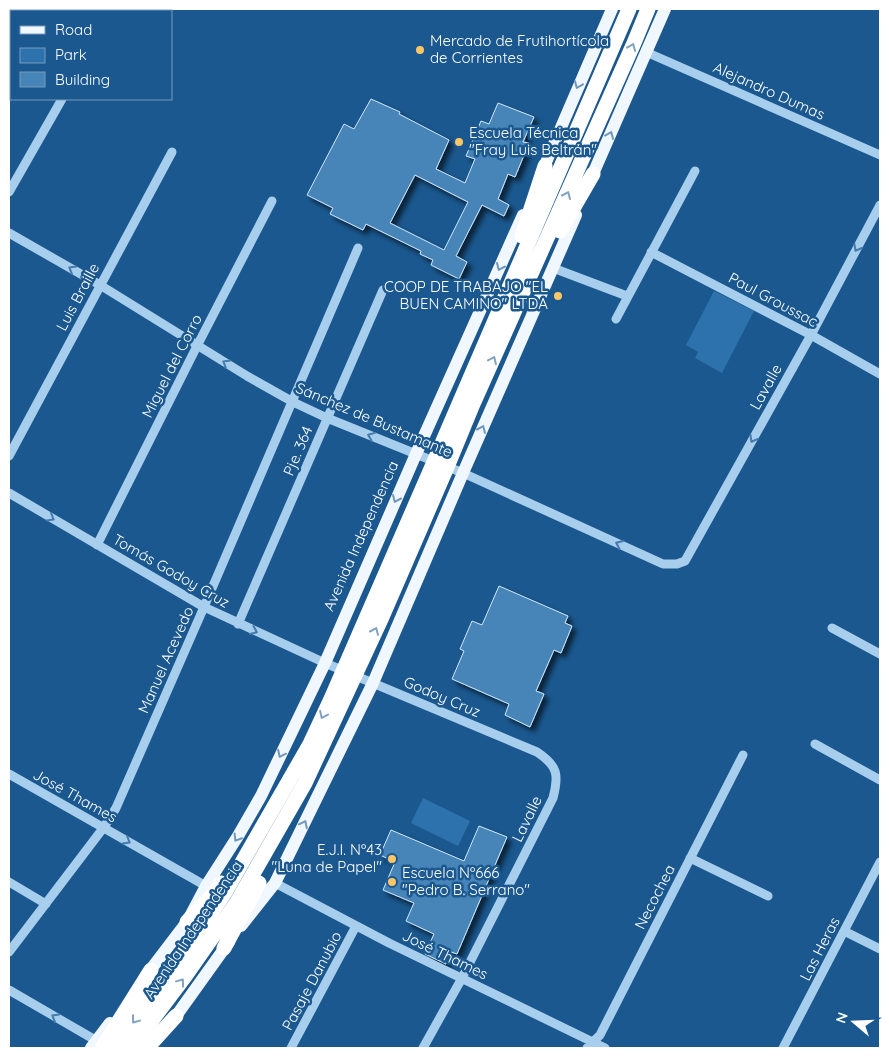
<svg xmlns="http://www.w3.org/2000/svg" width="889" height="1057" viewBox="0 0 889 1057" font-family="Quicksand,sans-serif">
  <defs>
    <filter id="shadow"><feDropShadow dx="4.5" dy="4.5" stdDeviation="2.5" flood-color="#0009"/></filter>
  </defs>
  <rect width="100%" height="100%" fill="#1a588f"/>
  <path fill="#2d72ad" d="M 714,291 L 754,311 L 722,373 L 695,358 L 698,352 L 686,345 Z
    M 423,798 L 470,821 L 458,846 L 411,823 Z"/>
  <path fill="#4784b8" stroke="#cee6fa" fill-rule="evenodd" filter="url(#shadow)" d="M 371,99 L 400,112 L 399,114 L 449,140 L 436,169 L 465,183 L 475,159 L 466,156 L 481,121 L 489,124 L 498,103 L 534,117 L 523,142 L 529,143 L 515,177 L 508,174 L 498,199 L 509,205 L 504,216 L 482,205 L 456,256 L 467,262 L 459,279 L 431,265 L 433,260 L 420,254 L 421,251 L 366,224 L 363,230 L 330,214 L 333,208 L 307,195 L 344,124 L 354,129 ZM 415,175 L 468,202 L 444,250 L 390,223 Z
    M 499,586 L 568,616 L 565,623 L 572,626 L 561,653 L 554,650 L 536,691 L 544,694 L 530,727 L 505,715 L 509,704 L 452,679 L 464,651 L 460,649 L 472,621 L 482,625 Z
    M 479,826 L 507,837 L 457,954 L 451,952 L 446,964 L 425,954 L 434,934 L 406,921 L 414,903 L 383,890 L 395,862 L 380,855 L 391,830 L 464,861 Z"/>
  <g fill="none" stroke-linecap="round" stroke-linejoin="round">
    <path stroke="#a8ceee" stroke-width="9" d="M 51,9 L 55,11
      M 112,11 L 114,9
      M 646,52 L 880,155
      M 9,192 L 62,99
      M 9,233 L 100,285 L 247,376 L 293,402 L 327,418 L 463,473 L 663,564 L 677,564 L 685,561 L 811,335 L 880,205
      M 651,252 L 811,335 L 880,374
      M 553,268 L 627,296
      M 616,319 L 695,171
      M 9,456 L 172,152
      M 9,493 L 204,607 L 325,663 L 537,752 C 558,766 559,775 553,798 L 462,978 L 423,1048
      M 97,545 L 197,346 L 272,201
      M 238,624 L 383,290
      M 832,628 L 880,654
      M 815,744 L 880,780
      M 9,774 L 206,886
      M 690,858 L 768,896
      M 9,882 L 46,904
      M 275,883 L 389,943 L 605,1048
      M 844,931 L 880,949
      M 9,952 L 104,827 L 116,808 L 204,607 L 358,248
      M 9,990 L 97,1041
      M 291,1048 L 356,926
      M 587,1048 L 600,1035 L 743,755
      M 783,1048 L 880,862"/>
    <path stroke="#f0f7ff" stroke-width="12" d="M 541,174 L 612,9
      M 589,183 L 665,9
      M 241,926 L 275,883 L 373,683 L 463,473 L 576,215
      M 145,977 L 187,922 L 206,886 L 238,836 L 261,796 L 325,663 L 416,454 L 523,215
      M 171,1023 L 229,942
      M 91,1048 L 110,1023"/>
    <path stroke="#fff" stroke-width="15" d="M 560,231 L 593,174
      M 522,236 L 545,166
      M 187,922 L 217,890 L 221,883
      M 224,948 L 259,883
      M 102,1048 L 151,970
      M 114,1048 L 170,973 L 224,894 L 310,744 L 331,699 L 434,462 L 629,9
      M 131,1048 L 186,975 L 237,902 L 305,783 L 382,617 L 447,467 L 473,404 L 634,43 L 648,9
      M 147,1048 L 176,1016"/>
  </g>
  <defs><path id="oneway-chevron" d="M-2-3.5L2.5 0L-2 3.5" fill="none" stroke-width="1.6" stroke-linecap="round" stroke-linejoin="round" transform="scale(1.25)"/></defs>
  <g stroke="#81a3c1">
    <use href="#oneway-chevron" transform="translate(632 47) rotate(-67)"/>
    <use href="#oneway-chevron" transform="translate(567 195) rotate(-66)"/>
    <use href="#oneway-chevron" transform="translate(493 360) rotate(-65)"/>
    <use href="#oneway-chevron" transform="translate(375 631) rotate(-66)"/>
    <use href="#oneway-chevron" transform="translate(323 715) rotate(115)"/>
    <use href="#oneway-chevron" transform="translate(181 982) rotate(-53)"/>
    <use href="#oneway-chevron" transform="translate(135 1020) rotate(127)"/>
  </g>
  <g stroke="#7098bc">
    <use href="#oneway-chevron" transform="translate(578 85) rotate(113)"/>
    <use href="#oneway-chevron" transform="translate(610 135) rotate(-67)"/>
    <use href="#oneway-chevron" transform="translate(500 267) rotate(114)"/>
    <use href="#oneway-chevron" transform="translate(482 429) rotate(-66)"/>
    <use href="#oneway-chevron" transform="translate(396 499) rotate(114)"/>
    <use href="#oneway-chevron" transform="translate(281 754) rotate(116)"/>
    <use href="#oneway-chevron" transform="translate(304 824) rotate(-64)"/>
    <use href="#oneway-chevron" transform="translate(237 838) rotate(122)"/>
  </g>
  <g stroke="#457bac">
    <use href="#oneway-chevron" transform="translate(857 248) rotate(118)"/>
    <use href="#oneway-chevron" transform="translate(72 269) rotate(-150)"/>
    <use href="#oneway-chevron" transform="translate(226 363) rotate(-149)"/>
    <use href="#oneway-chevron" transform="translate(371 436) rotate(-158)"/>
    <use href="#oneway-chevron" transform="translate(753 439) rotate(119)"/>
    <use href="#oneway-chevron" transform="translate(51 518) rotate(30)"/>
    <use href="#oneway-chevron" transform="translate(619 544) rotate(-156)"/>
    <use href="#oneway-chevron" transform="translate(254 631) rotate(24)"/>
    <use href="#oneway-chevron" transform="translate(127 841) rotate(30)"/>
    <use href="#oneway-chevron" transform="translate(55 1017) rotate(-150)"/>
  </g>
  <g fill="#ffc566" stroke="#1a588f" stroke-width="2">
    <circle cx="420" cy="50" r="5"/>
    <circle cx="459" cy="142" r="5"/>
    <circle cx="558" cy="296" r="5"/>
    <circle cx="392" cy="859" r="5"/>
    <circle cx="392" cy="882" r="5"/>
  </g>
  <g text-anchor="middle" stroke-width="5" stroke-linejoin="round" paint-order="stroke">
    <g font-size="15" fill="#fff" stroke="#1a588f" text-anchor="start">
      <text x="430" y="46">Mercado de Frutihortícola<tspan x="430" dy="17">de Corrientes</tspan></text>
      <text x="469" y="138">Escuela Técnica<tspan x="469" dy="17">"Fray Luis Beltrán"</tspan></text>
      <text x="548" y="292" text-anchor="end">COOP DE TRABAJO "EL<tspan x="548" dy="17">BUEN CAMINO" LTDA</tspan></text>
      <text x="382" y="855" text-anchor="end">E.J.I. Nº43<tspan x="382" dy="17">"Luna de Papel"</tspan></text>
      <text x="402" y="878">Escuela Nº666<tspan x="402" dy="17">"Pedro B. Serrano"</tspan></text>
    </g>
    <g font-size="15" fill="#fff" stroke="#1a588f">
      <text transform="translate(769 91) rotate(24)" y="5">Alejandro Dumas</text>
      <text transform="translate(78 297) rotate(-62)" y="5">Luis Braille</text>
      <text transform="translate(773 300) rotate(28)" y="5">Paul Groussac</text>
      <text transform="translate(172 366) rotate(-63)" y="5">Miguel del Corro</text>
      <text transform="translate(766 387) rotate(-61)" y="5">Lavalle</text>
      <text transform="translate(374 420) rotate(23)" y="5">Sánchez de Bustamante</text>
      <text transform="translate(298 451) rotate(-67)" y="5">Pje. 364</text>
      <text transform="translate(361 536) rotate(-66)" y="5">Avenida Independencia</text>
      <text transform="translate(171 571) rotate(30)" y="5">Tomás Godoy Cruz</text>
      <text transform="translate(166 660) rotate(-66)" y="5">Manuel Acevedo</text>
      <text transform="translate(442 697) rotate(23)" y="5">Godoy Cruz</text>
      <text transform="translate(75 796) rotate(29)" y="5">José Thames</text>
      <text transform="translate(527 819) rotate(-64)" y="5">Lavalle</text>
      <text transform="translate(655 897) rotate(-63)" y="5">Necochea</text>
      <text transform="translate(193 930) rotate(-56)" y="5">Avenida Independencia</text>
      <text transform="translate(820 949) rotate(-63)" y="5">Las Heras</text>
      <text transform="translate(445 955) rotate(26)" y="5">José Thames</text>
      <text transform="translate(312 981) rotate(-62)" y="5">Pasaje Danubio</text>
    </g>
  </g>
  <rect width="889" height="1057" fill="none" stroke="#ffffff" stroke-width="20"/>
  <rect x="10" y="10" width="162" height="90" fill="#1a588f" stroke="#769bbc"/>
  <rect x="20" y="26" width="25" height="8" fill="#f0f7ff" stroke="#769bbc"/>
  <text x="55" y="35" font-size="15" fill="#ffffff">Road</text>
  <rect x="20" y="48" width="25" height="15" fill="#2d72ad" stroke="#769bbc"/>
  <text x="55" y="60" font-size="15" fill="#ffffff">Park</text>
  <rect x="20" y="72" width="25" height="15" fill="#4784b8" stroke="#769bbc"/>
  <text x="55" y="85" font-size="15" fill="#ffffff">Building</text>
  <g transform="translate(854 1022) rotate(289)" stroke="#1a588f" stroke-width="4" paint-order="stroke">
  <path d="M0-4L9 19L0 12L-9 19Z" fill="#ffffff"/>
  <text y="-8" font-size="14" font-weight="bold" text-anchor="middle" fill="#ffffff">N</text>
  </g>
</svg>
